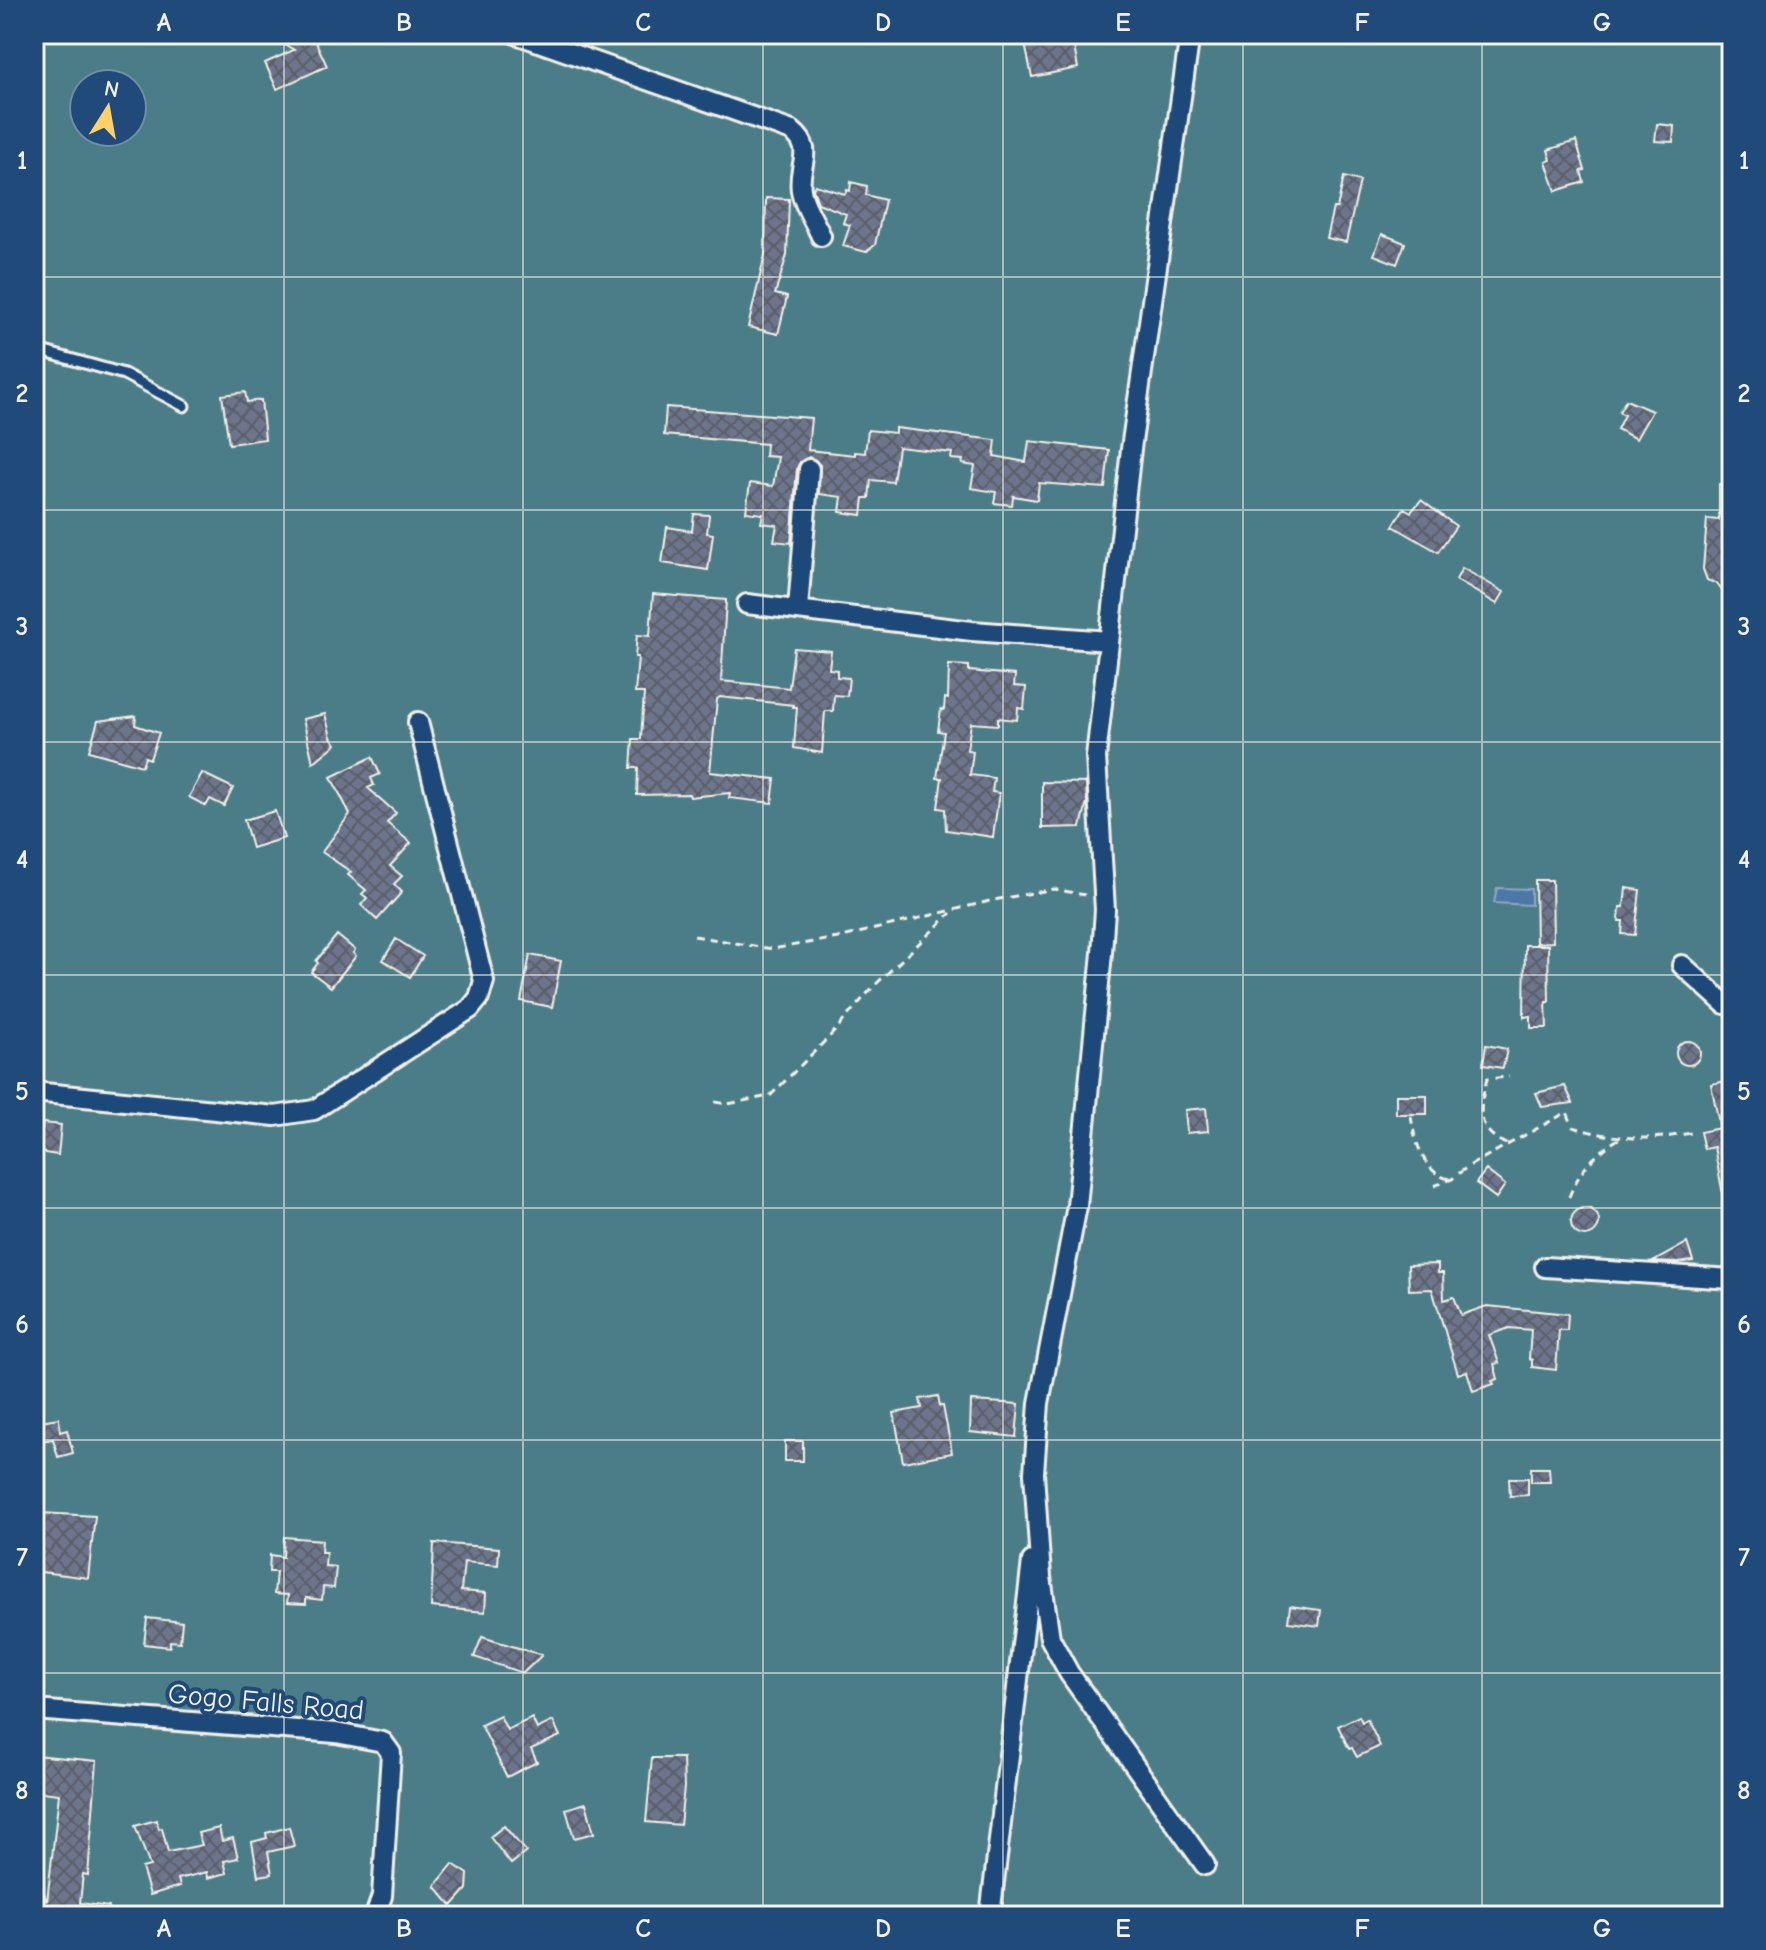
<svg xmlns="http://www.w3.org/2000/svg" width="1766" height="1950" viewBox="0 0 1766 1950" font-family="'Comic Neue',sans-serif">
  <defs>
    <pattern id="building-cross-hatch" width="8" height="8" patternUnits="userSpaceOnUse" patternTransform="scale(2)"><rect width="8" height="8" fill="#6c758c"/><path d="M0 0l8 8M0 8l8-8" fill="none" stroke="#5a5e69"/></pattern>
  </defs>
  <rect width="100%" height="100%" fill="#2e537e"/>
  <filter id="ink" filterUnits="userSpaceOnUse"><feTurbulence type="fractalNoise" baseFrequency=".0125" numOctaves="2"/><feDisplacementMap in="SourceGraphic" scale="16" xChannelSelector="R" yChannelSelector="G"/><feConvolveMatrix kernelMatrix="1 2 1 2 8 2 1 2 1" color-interpolation-filters="sRGB"/></filter>
  <g filter="url(#ink)">
    <path fill="#4c7d88" stroke="#a0b7b8" stroke-width="2" fill-rule="evenodd" d="M 34,34 L 1732,34 L 1732,1916 L 34,1916 ZM 84,84 L 132,84 L 132,132 L 84,132 Z"/>
    <path fill="#4c78a7" stroke="#8fa8c1" stroke-width="2" d="M 1497,888 L 1531,889 L 1531,905 L 1494,903 Z"/>
    <path fill="url(#building-cross-hatch)" stroke="#f4f1e8" stroke-width="2" d="M 266,34 L 312,34 L 327,66 L 277,89 L 265,63 L 294,50 Z
      M 1023,34 L 1067,34 L 1068,38 L 1072,36 L 1078,68 L 1032,77 Z
      M 1657,124 L 1674,126 L 1673,142 L 1655,141 Z
      M 1576,141 L 1585,170 L 1581,171 L 1584,182 L 1556,191 L 1546,162 L 1551,160 L 1548,150 Z
      M 1344,177 L 1360,181 L 1346,242 L 1326,238 L 1333,208 L 1337,208 Z
      M 851,182 L 867,186 L 866,195 L 885,200 L 875,245 L 866,252 L 843,246 L 850,225 L 843,223 L 846,214 L 818,203 L 813,189 L 815,185 L 845,194 L 847,190 L 850,191 Z
      M 766,198 L 789,199 L 787,255 L 775,294 L 787,297 L 778,334 L 748,327 L 765,255 Z
      M 1382,234 L 1405,243 L 1397,264 L 1374,255 Z
      M 245,392 L 247,402 L 261,400 L 265,439 L 229,444 L 222,395 Z
      M 1626,400 L 1652,411 L 1636,439 L 1617,429 L 1624,415 L 1619,412 Z
      M 666,407 L 811,418 L 808,450 L 855,455 L 855,452 L 865,453 L 868,430 L 895,433 L 895,428 L 996,440 L 994,456 L 1026,462 L 1029,441 L 1109,450 L 1105,488 L 1039,483 L 1037,500 L 1013,496 L 1012,505 L 994,503 L 996,492 L 971,488 L 975,466 L 962,464 L 963,460 L 951,459 L 952,453 L 898,447 L 893,482 L 871,480 L 869,498 L 864,498 L 862,515 L 840,512 L 842,497 L 819,494 L 820,465 L 809,457 L 800,462 L 797,468 L 791,543 L 774,541 L 777,525 L 761,523 L 763,514 L 746,512 L 750,483 L 773,486 L 778,457 L 765,456 L 766,444 L 664,435 Z
      M 1719,484 L 1732,484 L 1732,604 L 1717,584 L 1707,580 L 1703,569 L 1707,519 L 1719,520 Z
      M 1421,500 L 1456,526 L 1438,552 L 1393,526 L 1404,508 L 1411,512 Z
      M 694,514 L 709,515 L 707,533 L 713,534 L 708,570 L 662,563 L 667,527 L 692,531 Z
      M 1462,568 L 1504,592 L 1497,604 L 1456,580 Z
      M 653,594 L 726,600 L 721,681 L 789,688 L 794,648 L 831,651 L 829,669 L 837,670 L 837,677 L 849,678 L 847,696 L 834,695 L 833,711 L 825,711 L 822,753 L 794,748 L 797,707 L 793,707 L 793,705 L 720,697 L 717,699 L 710,772 L 775,779 L 772,803 L 729,798 L 730,793 L 690,797 L 689,794 L 637,795 L 638,768 L 631,768 L 633,739 L 641,739 L 644,693 L 635,693 L 638,657 L 635,657 L 637,635 L 650,636 Z
      M 949,665 L 969,666 L 969,671 L 1015,675 L 1014,686 L 1026,687 L 1024,709 L 1018,708 L 1017,720 L 998,718 L 998,725 L 971,723 L 967,750 L 973,751 L 970,775 L 994,778 L 992,792 L 999,793 L 993,837 L 946,830 L 945,809 L 938,808 L 942,778 L 937,778 L 944,732 L 938,731 L 941,709 L 944,710 L 945,698 L 948,699 Z
      M 325,714 L 331,737 L 336,744 L 313,763 L 303,719 Z
      M 136,716 L 135,725 L 159,733 L 150,759 L 145,757 L 142,766 L 89,751 L 98,721 Z
      M 372,757 L 380,774 L 371,778 L 374,785 L 368,788 L 396,813 L 387,823 L 411,843 L 390,866 L 402,876 L 394,884 L 402,892 L 377,920 L 361,905 L 367,898 L 362,894 L 366,890 L 348,875 L 351,872 L 322,852 L 350,814 L 331,777 Z
      M 202,773 L 233,788 L 224,806 L 210,799 L 206,806 L 189,797 Z
      M 1042,782 L 1086,783 L 1087,802 L 1081,827 L 1042,828 Z
      M 275,811 L 284,838 L 252,848 L 244,820 Z
      M 1535,880 L 1552,880 L 1553,942 L 1536,943 Z
      M 1626,888 L 1640,890 L 1635,935 L 1622,934 L 1623,921 L 1619,921 L 1620,907 L 1624,907 Z
      M 337,935 L 355,950 L 353,953 L 356,956 L 331,987 L 311,972 L 318,963 L 316,961 Z
      M 396,939 L 423,956 L 410,977 L 383,960 Z
      M 1525,945 L 1548,945 L 1549,1002 L 1546,1002 L 1547,1028 L 1531,1028 L 1531,1016 L 1524,1017 Z
      M 530,955 L 561,961 L 552,1007 L 521,1001 Z
      M1676 1053a12 12 0 1 1 24 0a12 12 0 1 1-24 0Z
      M 1486,1045 L 1507,1049 L 1503,1068 L 1483,1065 Z
      M 1732,1080 L 1732,1204 L 1725,1205 L 1714,1147 L 1704,1149 L 1700,1132 L 1720,1128 L 1711,1084 Z
      M 1565,1086 L 1573,1103 L 1542,1107 L 1536,1093 Z
      M 1396,1095 L 1427,1095 L 1427,1114 L 1396,1114 Z
      M 1206,1108 L 1208,1131 L 1187,1133 L 1185,1110 Z
      M 43,1123 L 61,1125 L 58,1155 L 38,1152 Z
      M 1486,1170 L 1505,1185 L 1496,1198 L 1476,1183 Z
      M1571 1222a14 14 0 1 1 28 0a14 14 0 1 1-28 0Z
      M 1687,1243 L 1693,1261 L 1677,1263 L 1653,1262 Z
      M 1438,1264 L 1438,1273 L 1443,1273 L 1444,1300 L 1454,1297 L 1461,1315 L 1487,1306 L 1568,1314 L 1567,1330 L 1559,1330 L 1556,1370 L 1532,1367 L 1532,1360 L 1529,1359 L 1531,1330 L 1509,1328 L 1489,1335 L 1499,1363 L 1494,1364 L 1498,1379 L 1492,1381 L 1494,1384 L 1473,1391 L 1467,1371 L 1458,1374 L 1432,1289 L 1409,1290 L 1408,1265 Z
      M 938,1396 L 940,1406 L 943,1406 L 952,1453 L 903,1462 L 894,1413 L 922,1408 L 920,1399 Z
      M 971,1401 L 1019,1404 L 1016,1437 L 970,1432 Z
      M 59,1418 L 60,1432 L 67,1430 L 73,1453 L 58,1457 L 53,1439 L 34,1442 L 34,1422 Z
      M 785,1441 L 803,1441 L 803,1461 L 785,1461 Z
      M 1531,1468 L 1549,1468 L 1550,1482 L 1531,1482 Z
      M 1509,1478 L 1528,1478 L 1528,1495 L 1510,1496 Z
      M 40,1513 L 95,1516 L 88,1578 L 34,1571 L 34,1535 L 38,1535 Z
      M 284,1537 L 322,1540 L 321,1552 L 326,1552 L 325,1566 L 336,1567 L 334,1588 L 323,1587 L 322,1600 L 306,1598 L 306,1604 L 287,1603 L 288,1595 L 274,1594 L 276,1572 L 269,1572 L 270,1555 L 283,1557 Z
      M 434,1543 L 499,1548 L 498,1565 L 464,1562 L 461,1591 L 486,1593 L 485,1612 L 431,1607 Z
      M 1290,1606 L 1321,1610 L 1319,1626 L 1288,1622 Z
      M 147,1618 L 182,1622 L 180,1642 L 170,1641 L 170,1647 L 144,1644 Z
      M 482,1637 L 542,1655 L 523,1673 L 474,1657 Z
      M 500,1716 L 507,1730 L 532,1718 L 537,1729 L 553,1721 L 560,1736 L 531,1749 L 537,1762 L 507,1777 L 481,1725 Z
      M 1359,1716 L 1362,1722 L 1367,1719 L 1380,1746 L 1357,1757 L 1352,1748 L 1349,1749 L 1338,1726 Z
      M 34,1755 L 97,1761 L 88,1875 L 83,1874 L 80,1903 L 109,1907 L 108,1916 L 34,1914 L 37,1873 L 47,1902 L 59,1794 L 34,1791 Z
      M 652,1758 L 683,1758 L 684,1787 L 680,1825 L 646,1822 Z
      M 586,1803 L 594,1833 L 574,1838 L 566,1809 Z
      M 156,1820 L 159,1829 L 162,1828 L 168,1852 L 202,1845 L 198,1833 L 219,1828 L 222,1841 L 233,1838 L 238,1858 L 224,1861 L 227,1873 L 208,1878 L 207,1872 L 178,1879 L 180,1886 L 150,1895 L 142,1868 L 150,1866 L 135,1826 Z
      M 504,1826 L 526,1852 L 511,1864 L 490,1837 Z
      M 289,1827 L 294,1846 L 268,1852 L 272,1874 L 258,1876 L 252,1842 L 267,1838 L 266,1833 Z
      M 453,1864 L 468,1874 L 467,1889 L 452,1906 L 435,1886 Z"/>
    <g fill="none" stroke-linecap="round" stroke-linejoin="round">
      <g stroke="#f4f1e8" stroke-width="15">
        <path id="service" d="M 34,349 L 124,374 L 184,406"/>
      </g>
      <g stroke="#f4f1e8" stroke-width="24">
        <path id="minor" d="M 516,34 L 792,131 C 816,150 797,165 801,190 C 803,205 815,222 821,236
          M 1190,34 L 1131,449 L 1096,757 L 1105,910 L 1102,953 L 1077,1206 L 1039,1403 L 1034,1473 L 1041,1577 L 1050,1638 L 1069,1673 L 1205,1865
          M 747,604 L 972,631 L 1109,641
          M 798,609 L 809,469
          M 1682,965 L 1725,1004 L 1732,1002
          M 34,1092 L 275,1116 L 314,1110 L 470,1009 L 479,998 L 484,981 L 418,722
          M 1545,1267 L 1732,1279
          M 34,1710 L 336,1733 L 383,1742 L 391,1753 L 382,1896 L 375,1916
          M 990,1916 L 1032,1561"/>
      </g>
      <path stroke="#f4f1e8" stroke-width="3" stroke-dasharray="8 6" stroke-linecap="butt" d="M 694,936 L 772,949 L 838,938 L 994,900 L 1054,889 L 1085,895
        M 715,1102 L 727,1104 L 770,1096 L 832,1034 L 873,987 L 951,913
        M 1411,1116 C 1414,1139 1424,1176 1451,1179
        M 1506,1144 C 1475,1130 1479,1108 1487,1079 L 1509,1077
        M 1434,1186 L 1452,1179 L 1467,1167 L 1567,1112 L 1573,1127 C 1616,1140 1648,1141 1691,1133
        M 1569,1197 C 1579,1170 1596,1153 1620,1138"/>
      <use href="#service" stroke="#1f4a7a" stroke-width="9"/>
      <use href="#minor" stroke="#1f4a7a" stroke-width="18"/>
    </g>
  </g>
  <path fill="none" stroke="#f4f1e8" stroke-width="2" stroke-opacity="0.55" d="M 284,34 L 284,1916M 523,34 L 523,1916M 763,34 L 763,1916M 1003,34 L 1003,1916M 1243,34 L 1243,1916M 1482,34 L 1482,1916M 34,277 L 1732,277M 34,510 L 1732,510M 34,742 L 1732,742M 34,975 L 1732,975M 34,1208 L 1732,1208M 34,1440 L 1732,1440M 34,1673 L 1732,1673"/>
  <g text-anchor="middle" stroke-width="8" stroke-linejoin="round" paint-order="stroke">
    <g font-size="28" fill="#f4f1e8" stroke="#1f4a7a">
      <text transform="translate(266 1701) rotate(5)" y="10">Gogo Falls Road</text>
    </g>
  </g>
  <rect width="1766" height="1950" fill="none" stroke="#1f4a7a" stroke-width="88"/>
  <g transform="translate(108 108) rotate(11)"><circle r="38" fill="#1f4a7a" stroke="#748da6" stroke-width="2"/>
  <path d="M0-6L14 30L0 20L-14 30Z" fill="#ffd166"/>
  <text y="-12" font-size="22" font-weight="bold" text-anchor="middle" fill="#f4f1e8">N</text>
  </g>
  <rect x="44" y="44" width="1678" height="1862" fill="none" stroke="#f4f1e8" stroke-width="3"/>
  <g font-size="26" text-anchor="middle" font-weight="bold" fill="#f4f1e8">
    <text x="164" y="31">A</text>
    <text x="404" y="31">B</text>
    <text x="643" y="31">C</text>
    <text x="883" y="31">D</text>
    <text x="1123" y="31">E</text>
    <text x="1362" y="31">F</text>
    <text x="1602" y="31">G</text>
    <text x="22" y="169">1</text>
    <text x="1744" y="169">1</text>
    <text x="22" y="402">2</text>
    <text x="1744" y="402">2</text>
    <text x="22" y="635">3</text>
    <text x="1744" y="635">3</text>
    <text x="22" y="868">4</text>
    <text x="1744" y="868">4</text>
    <text x="22" y="1100">5</text>
    <text x="1744" y="1100">5</text>
    <text x="22" y="1333">6</text>
    <text x="1744" y="1333">6</text>
    <text x="22" y="1566">7</text>
    <text x="1744" y="1566">7</text>
    <text x="22" y="1799">8</text>
    <text x="1744" y="1799">8</text>
    <text x="164" y="1937">A</text>
    <text x="404" y="1937">B</text>
    <text x="643" y="1937">C</text>
    <text x="883" y="1937">D</text>
    <text x="1123" y="1937">E</text>
    <text x="1362" y="1937">F</text>
    <text x="1602" y="1937">G</text>
  </g>
</svg>
